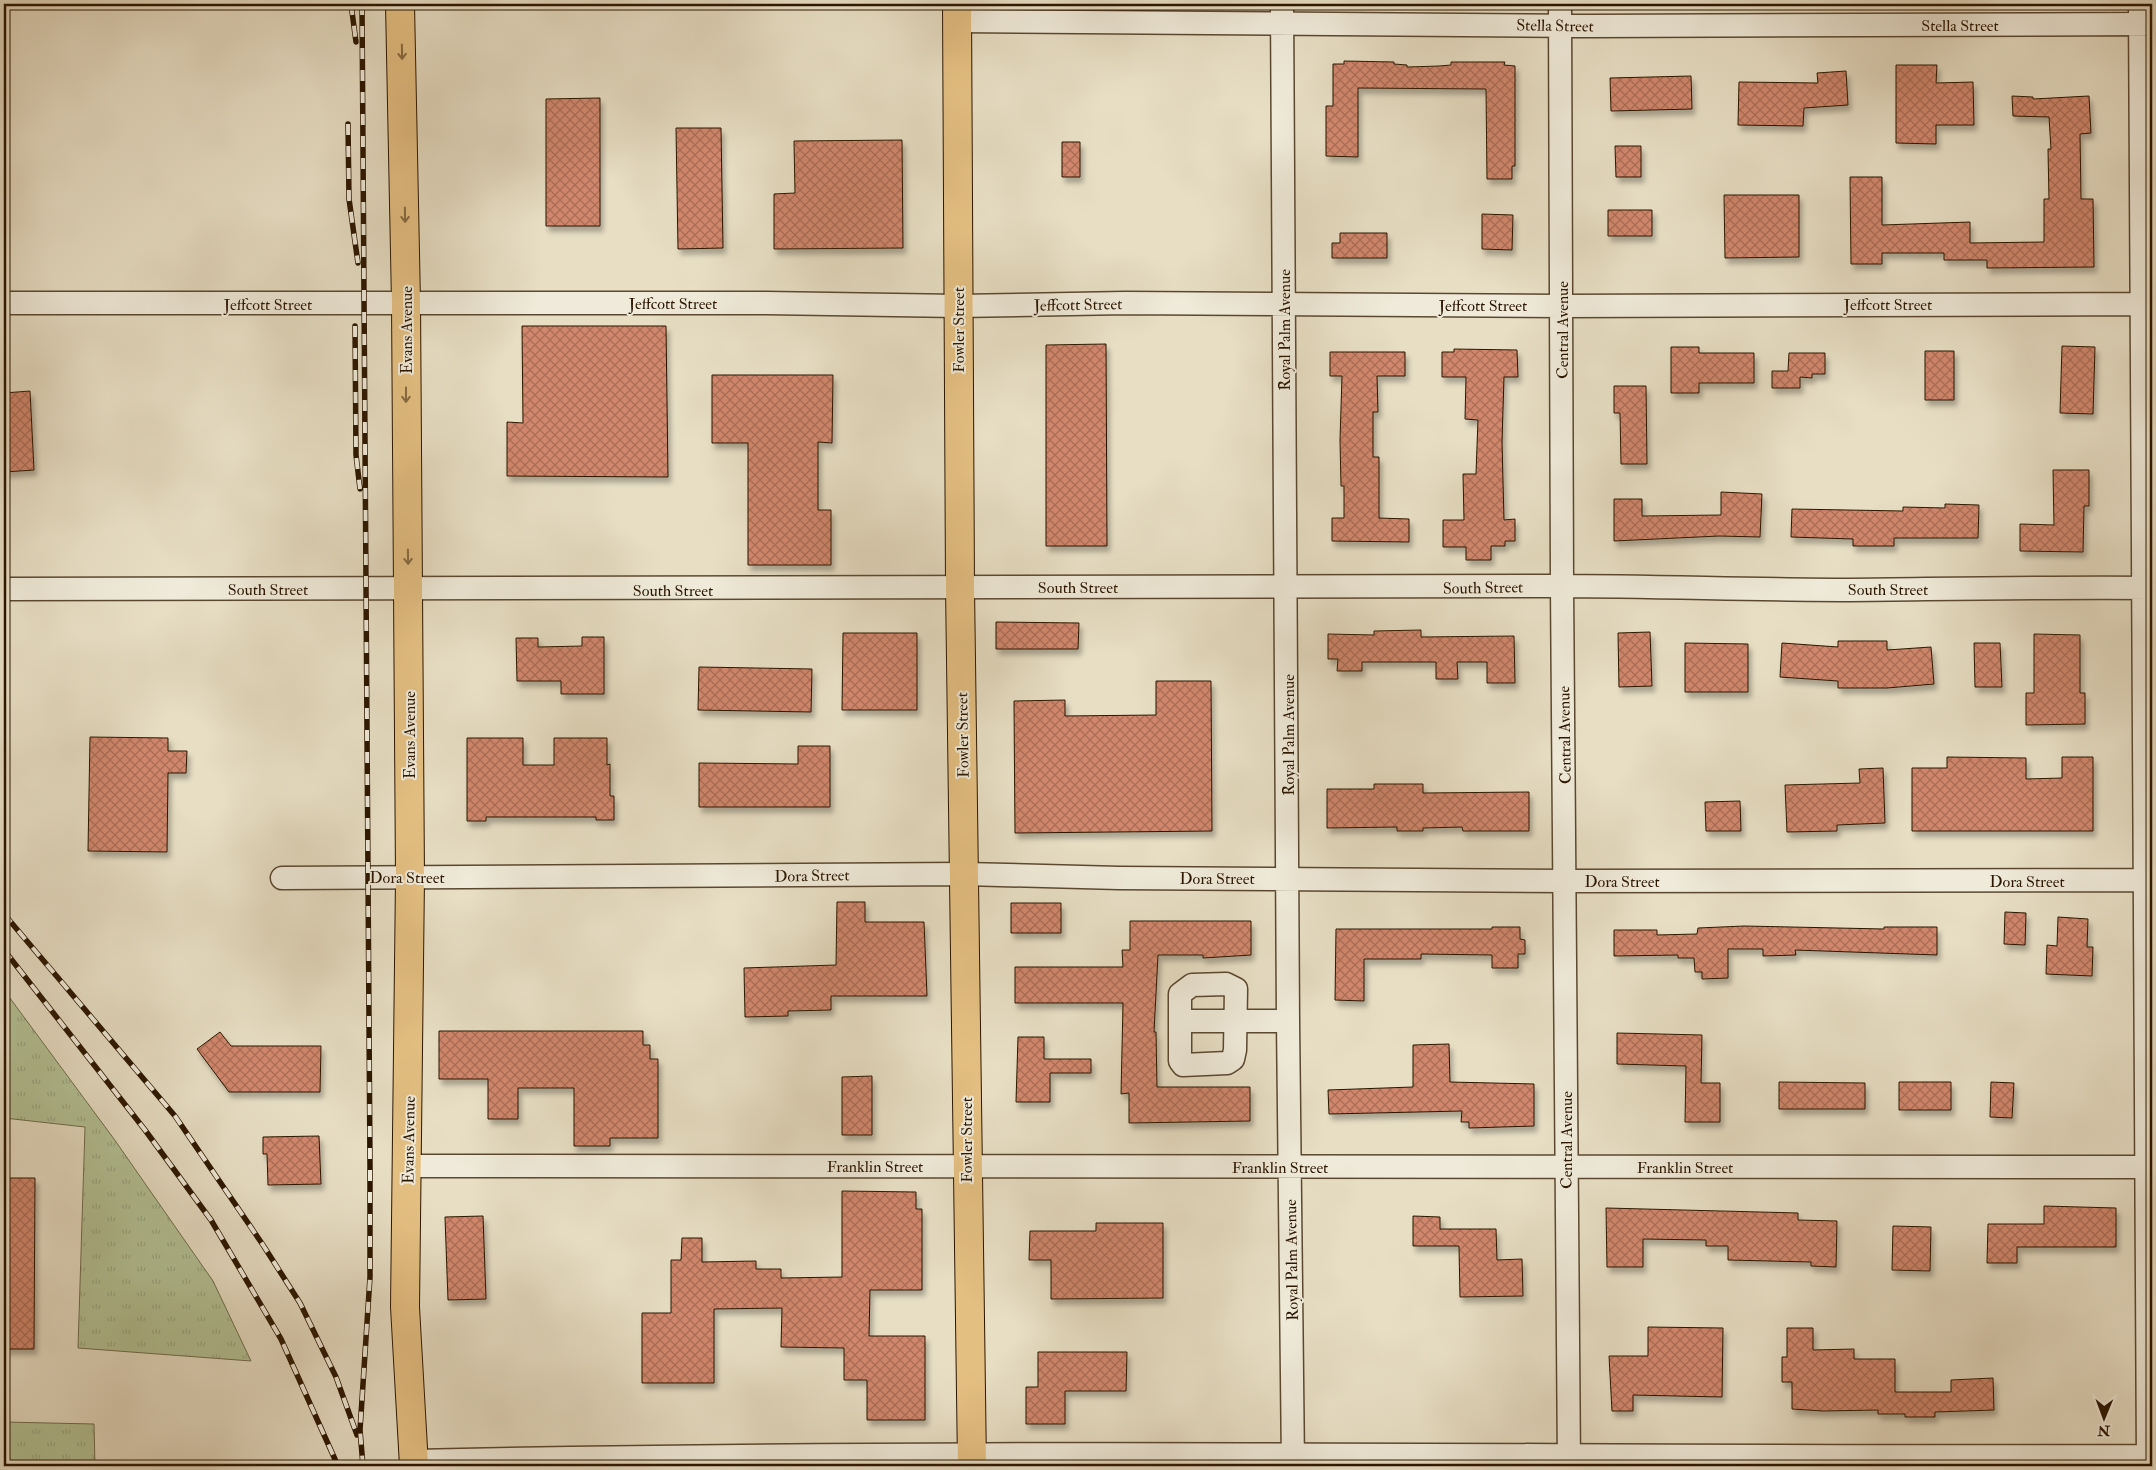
<svg xmlns="http://www.w3.org/2000/svg" width="2156" height="1470" viewBox="0 0 2156 1470" font-family="'IM FELL Double Pica',serif">
  <defs>
    <pattern id="grass-tufts" width="24" height="20" patternUnits="userSpaceOnUse" patternTransform="scale(1.25)"><rect width="24" height="20" fill="#b3c296"/><path d="M3 7l-1-3M5 7V3M7 7l1-3M15 17l-1-3M17 17v-4M19 17l1-3" fill="none" stroke="#9aa680"/></pattern>
    <pattern id="building-cross-hatch" width="8" height="8" patternUnits="userSpaceOnUse" patternTransform="scale(1.25)"><rect width="8" height="8" fill="#d1876d"/><path d="M0 0l8 8M0 8l8-8" fill="none" stroke="#aa6d57"/></pattern>
    <filter id="shadow"><feDropShadow dx="3" dy="5.5" stdDeviation="2.5" flood-color="#0004"/></filter>
  </defs>
  <rect width="100%" height="100%" fill="#e7dec4"/>
  <filter id="stains"><feTurbulence type="fractalNoise" baseFrequency=".004" numOctaves="4"/><feColorMatrix values="0 0 0 0 .2 0 0 0 0 .09 0 0 0 0 .02 0 0 0 .5 -.17"/></filter>
  <radialGradient id="worn" r=".72"><stop offset=".6" stop-color="#630" stop-opacity="0"/><stop offset="1" stop-color="#630" stop-opacity=".3"/></radialGradient>
  <path fill="url(#grass-tufts)" stroke="#706c4b" d="M 4,990 L 114,1139 L 213,1281 L 251,1361 L 78,1348 L 85,1127 L 4,1118 Z
    M 4,1422 L 94,1424 L 95,1466 L 4,1466 Z"/>
  <path fill="url(#building-cross-hatch)" stroke="#2c1600" filter="url(#shadow)" d="M 1344,61 L 1394,62 L 1394,64 L 1407,65 L 1407,67 L 1439,66 L 1451,65 L 1451,62 L 1505,62 L 1504,65 L 1515,66 L 1515,166 L 1512,166 L 1512,179 L 1487,179 L 1486,89 L 1358,88 L 1358,157 L 1326,156 L 1326,106 L 1333,106 L 1333,64 L 1344,64 Z
    M 1896,65 L 1937,65 L 1936,83 L 1973,82 L 1974,125 L 1936,125 L 1936,144 L 1896,143 Z
    M 1846,71 L 1848,105 L 1804,108 L 1803,126 L 1738,125 L 1739,82 L 1818,83 L 1817,73 Z
    M 1691,76 L 1692,109 L 1611,111 L 1610,78 Z
    M 2012,96 L 2033,97 L 2033,99 L 2089,96 L 2091,133 L 2080,134 L 2081,199 L 2093,199 L 2094,267 L 1987,268 L 1987,260 L 1944,260 L 1944,253 L 1882,253 L 1882,264 L 1851,264 L 1850,177 L 1882,177 L 1882,225 L 1970,222 L 1970,243 L 2044,242 L 2044,199 L 2049,199 L 2048,149 L 2051,149 L 2049,117 L 2013,116 Z
    M 600,98 L 600,226 L 546,226 L 546,99 Z
    M 676,128 L 721,128 L 723,248 L 678,249 Z
    M 902,140 L 903,248 L 774,249 L 774,194 L 795,193 L 794,141 Z
    M 1062,142 L 1080,142 L 1080,177 L 1062,177 Z
    M 1615,146 L 1641,146 L 1641,177 L 1616,177 Z
    M 1724,195 L 1799,195 L 1799,257 L 1725,258 Z
    M 1608,210 L 1652,210 L 1652,236 L 1608,236 Z
    M 1482,214 L 1513,215 L 1512,250 L 1482,249 Z
    M 1340,233 L 1387,233 L 1387,258 L 1332,258 L 1332,243 L 1340,243 Z
    M 522,326 L 666,326 L 668,477 L 507,476 L 507,422 L 523,423 Z
    M 1106,344 L 1107,546 L 1046,546 L 1046,345 Z
    M 2062,346 L 2095,347 L 2093,414 L 2060,413 Z
    M 1671,347 L 1699,347 L 1699,353 L 1754,353 L 1754,383 L 1699,383 L 1699,393 L 1671,393 Z
    M 1454,349 L 1517,350 L 1518,377 L 1504,377 L 1502,442 L 1504,520 L 1515,519 L 1515,541 L 1505,541 L 1505,546 L 1491,546 L 1491,560 L 1466,560 L 1466,547 L 1443,547 L 1443,520 L 1464,520 L 1463,474 L 1476,474 L 1478,420 L 1465,419 L 1466,377 L 1442,377 L 1442,352 L 1454,352 Z
    M 1925,351 L 1954,351 L 1954,400 L 1925,400 Z
    M 1330,352 L 1405,352 L 1405,376 L 1377,376 L 1378,412 L 1373,412 L 1373,457 L 1379,457 L 1379,518 L 1409,519 L 1409,542 L 1332,541 L 1332,518 L 1344,518 L 1344,486 L 1341,486 L 1340,440 L 1342,376 L 1330,376 Z
    M 1789,353 L 1825,353 L 1825,374 L 1812,374 L 1812,378 L 1800,377 L 1800,388 L 1772,388 L 1772,371 L 1788,371 Z
    M 712,375 L 833,375 L 832,443 L 818,442 L 818,510 L 831,510 L 831,565 L 748,565 L 748,443 L 712,443 Z
    M 1614,386 L 1646,386 L 1647,464 L 1621,464 L 1620,413 L 1614,413 Z
    M 30,391 L 34,470 L 4,472 L 4,393 Z
    M 2053,470 L 2089,470 L 2089,506 L 2084,506 L 2083,552 L 2020,551 L 2020,524 L 2054,525 Z
    M 1721,492 L 1762,494 L 1760,537 L 1719,536 L 1614,541 L 1614,499 L 1642,499 L 1642,516 L 1721,515 Z
    M 1945,504 L 1979,505 L 1978,538 L 1894,538 L 1894,546 L 1853,546 L 1853,539 L 1791,537 L 1792,509 L 1903,511 L 1903,507 L 1945,508 Z
    M 996,622 L 1079,623 L 1078,649 L 996,649 Z
    M 1421,630 L 1421,637 L 1514,636 L 1515,683 L 1487,683 L 1487,662 L 1457,662 L 1458,679 L 1436,679 L 1436,662 L 1362,662 L 1362,671 L 1337,671 L 1338,659 L 1328,659 L 1328,634 L 1374,635 L 1374,631 Z
    M 1650,632 L 1652,686 L 1619,687 L 1618,633 Z
    M 843,633 L 917,633 L 917,710 L 842,710 Z
    M 2034,634 L 2080,635 L 2080,693 L 2085,693 L 2085,724 L 2026,725 L 2026,693 L 2034,693 Z
    M 582,637 L 604,637 L 604,694 L 561,694 L 561,681 L 517,681 L 516,638 L 538,638 L 538,647 L 582,646 Z
    M 1838,641 L 1887,641 L 1887,650 L 1931,647 L 1934,684 L 1887,688 L 1838,688 L 1838,681 L 1780,677 L 1782,643 L 1838,647 Z
    M 1685,643 L 1748,644 L 1748,692 L 1685,692 Z
    M 1974,643 L 2000,643 L 2002,687 L 1975,687 Z
    M 699,667 L 812,669 L 811,712 L 698,710 Z
    M 1156,681 L 1211,681 L 1212,831 L 1015,833 L 1014,701 L 1065,700 L 1065,716 L 1156,715 Z
    M 90,737 L 168,738 L 168,751 L 187,751 L 186,773 L 168,773 L 167,852 L 88,851 Z
    M 467,738 L 523,738 L 523,765 L 554,765 L 554,738 L 607,738 L 607,765 L 610,764 L 610,796 L 614,796 L 614,820 L 596,820 L 596,817 L 486,817 L 486,821 L 467,821 Z
    M 798,746 L 830,746 L 830,807 L 699,807 L 699,763 L 798,764 Z
    M 1947,757 L 2026,758 L 2026,779 L 2062,778 L 2062,757 L 2093,757 L 2093,831 L 1912,831 L 1912,768 L 1947,768 Z
    M 1883,768 L 1885,823 L 1837,825 L 1837,831 L 1787,832 L 1785,785 L 1860,783 L 1859,769 Z
    M 1374,784 L 1423,784 L 1423,793 L 1529,792 L 1529,831 L 1463,831 L 1462,827 L 1423,828 L 1423,831 L 1397,831 L 1397,827 L 1327,828 L 1327,789 L 1374,789 Z
    M 1740,801 L 1741,831 L 1706,831 L 1705,802 Z
    M 837,902 L 865,902 L 865,922 L 924,922 L 927,996 L 831,996 L 831,1010 L 788,1011 L 788,1016 L 745,1017 L 744,968 L 836,965 Z
    M 1011,903 L 1061,903 L 1061,933 L 1011,933 Z
    M 2005,912 L 2026,913 L 2025,945 L 2004,944 Z
    M 2058,917 L 2088,919 L 2087,947 L 2093,947 L 2092,976 L 2046,974 L 2047,945 L 2057,946 Z
    M 1130,921 L 1251,921 L 1251,955 L 1203,958 L 1203,955 L 1158,955 L 1154,1032 L 1156,1032 L 1157,1087 L 1250,1087 L 1250,1121 L 1129,1123 L 1129,1093 L 1121,1094 L 1123,1003 L 1015,1003 L 1015,967 L 1123,967 L 1122,950 L 1130,950 Z
    M 1744,926 L 1884,929 L 1884,927 L 1937,927 L 1937,955 L 1795,950 L 1796,955 L 1763,956 L 1763,949 L 1728,949 L 1728,978 L 1702,979 L 1702,972 L 1695,972 L 1694,958 L 1678,958 L 1678,955 L 1614,956 L 1614,930 L 1657,930 L 1657,935 L 1697,934 L 1698,928 Z
    M 1492,927 L 1520,927 L 1520,939 L 1525,940 L 1525,954 L 1518,954 L 1518,968 L 1492,968 L 1492,955 L 1421,954 L 1421,959 L 1364,959 L 1364,1001 L 1335,1000 L 1336,929 L 1492,929 Z
    M 439,1031 L 643,1031 L 643,1045 L 650,1045 L 650,1059 L 658,1059 L 658,1138 L 610,1138 L 610,1146 L 574,1146 L 574,1088 L 518,1088 L 518,1119 L 488,1119 L 488,1079 L 439,1079 Z
    M 220,1032 L 231,1046 L 321,1046 L 320,1092 L 229,1092 L 197,1049 Z
    M 1617,1033 L 1702,1035 L 1701,1083 L 1720,1083 L 1720,1122 L 1685,1122 L 1686,1066 L 1617,1064 Z
    M 1018,1037 L 1044,1037 L 1044,1059 L 1091,1059 L 1091,1073 L 1050,1073 L 1050,1102 L 1016,1102 Z
    M 1449,1044 L 1450,1082 L 1534,1084 L 1534,1126 L 1469,1128 L 1469,1122 L 1461,1122 L 1462,1111 L 1329,1114 L 1328,1090 L 1413,1087 L 1413,1045 Z
    M 872,1076 L 872,1135 L 842,1135 L 842,1077 Z
    M 1779,1082 L 1865,1083 L 1865,1109 L 1779,1109 Z
    M 1899,1082 L 1951,1082 L 1951,1110 L 1899,1110 Z
    M 1991,1082 L 2014,1083 L 2012,1118 L 1990,1117 Z
    M 319,1136 L 321,1184 L 268,1185 L 267,1154 L 263,1154 L 263,1137 Z
    M 4,1178 L 35,1178 L 34,1349 L 4,1349 Z
    M 842,1191 L 916,1192 L 916,1209 L 922,1209 L 922,1290 L 870,1290 L 869,1336 L 925,1336 L 925,1420 L 867,1420 L 867,1380 L 844,1380 L 844,1348 L 781,1347 L 782,1308 L 714,1309 L 714,1383 L 642,1383 L 642,1313 L 671,1313 L 671,1260 L 681,1260 L 682,1238 L 702,1238 L 702,1262 L 756,1261 L 756,1269 L 781,1269 L 781,1278 L 842,1277 Z
    M 2044,1206 L 2116,1208 L 2116,1247 L 2017,1247 L 2017,1263 L 1987,1263 L 1988,1224 L 2044,1224 Z
    M 1606,1208 L 1798,1213 L 1798,1220 L 1837,1221 L 1836,1267 L 1811,1266 L 1811,1262 L 1728,1260 L 1728,1246 L 1706,1246 L 1706,1240 L 1643,1239 L 1643,1267 L 1607,1267 Z
    M 483,1216 L 486,1299 L 448,1300 L 445,1217 Z
    M 1413,1216 L 1440,1217 L 1440,1229 L 1496,1229 L 1497,1260 L 1522,1259 L 1523,1296 L 1460,1297 L 1459,1246 L 1413,1246 Z
    M 1096,1223 L 1163,1223 L 1163,1298 L 1051,1299 L 1051,1260 L 1029,1260 L 1030,1231 L 1096,1231 Z
    M 1893,1226 L 1931,1227 L 1930,1271 L 1892,1270 Z
    M 1648,1327 L 1723,1328 L 1722,1397 L 1633,1395 L 1633,1411 L 1612,1411 L 1609,1356 L 1648,1356 Z
    M 1787,1328 L 1813,1328 L 1813,1350 L 1854,1349 L 1854,1359 L 1895,1359 L 1895,1392 L 1951,1392 L 1951,1380 L 1993,1378 L 1994,1410 L 1935,1412 L 1935,1417 L 1905,1417 L 1905,1414 L 1878,1414 L 1878,1410 L 1823,1411 L 1792,1409 L 1792,1382 L 1782,1382 L 1782,1357 L 1787,1357 Z
    M 1038,1352 L 1127,1352 L 1126,1391 L 1065,1391 L 1065,1424 L 1026,1424 L 1026,1387 L 1038,1387 Z"/>
  <g fill="none" stroke-linecap="round" stroke-linejoin="round">
    <g stroke="#5b4831" stroke-width="25">
      <path id="minor" d="M 1282,4 L 1288,1021 L 1293,1466
        M 1560,4 L 1562,586 L 1569,1466
        M 2140,4 L 2148,1466
        M 957,21 L 1589,26 L 2152,24
        M 4,303 L 766,303 L 958,306 L 1125,303 L 1562,306 L 2152,304
        M 4,589 C 522,589 1040,588 1558,586 C 1656,586 1753,590 1850,590 C 1951,589 2051,587 2152,588
        M 282,878 L 965,874 L 1119,878 L 1565,881 L 2152,880
        M 1226,984 L 1236,989 L 1235,1050 L 1233,1059 L 1227,1063 L 1183,1065 L 1180,1061 L 1180,994 L 1192,985 Z
        M 1180,1021 L 1288,1021
        M 408,1166 L 2152,1167
        M 414,1461 C 993,1448 1573,1458 2152,1456"/>
    </g>
    <g stroke="#2c1600" stroke-width="30">
      <path id="major" d="M 400,4 L 406,303 L 410,878 L 405,1307 L 414,1466
        M 957,4 L 960,587 L 972,1466"/>
    </g>
    <use href="#minor" stroke="#efead9" stroke-width="22"/>
    <use href="#major" stroke="#e4bf82" stroke-width="28"/>
    <g stroke="#2c1600" stroke-width="5.5">
      <path id="rail" d="M 351,4 L 356,42
        M 362,4 L 370,1166 L 370,1277 L 360,1430 L 363,1466
        M 348,124 L 349,199 L 358,263
        M 355,326 L 356,455 L 360,489
        M 4,914 L 175,1116 L 263,1245 L 300,1303 L 336,1377 L 357,1435
        M 4,950 L 145,1130 L 211,1220 L 281,1339 L 338,1466"/>
    </g>
    <use href="#rail" stroke="#efead9" stroke-width="4" stroke-dasharray="11" stroke-linecap="butt"/>
  </g>
  <defs><path id="oneway-shaft" d="M-6 0H5M1.5-3L5.5 0L1.5 3" fill="none" stroke-width="1.6" stroke-linecap="round" stroke-linejoin="round" transform="scale(1.25)"/></defs>
  <g stroke="#886a41">
    <use href="#oneway-shaft" transform="translate(402 52) rotate(89)"/>
    <use href="#oneway-shaft" transform="translate(405 215) rotate(89)"/>
    <use href="#oneway-shaft" transform="translate(406 395) rotate(90)"/>
    <use href="#oneway-shaft" transform="translate(408 557) rotate(89)"/>
  </g>
  <g text-anchor="middle" stroke-width="4" stroke-linejoin="round" paint-order="stroke">
    <g font-size="16" fill="#2c1600" stroke="#efead9">
      <text transform="translate(1555 25) rotate(1)" y="6">Stella Street</text>
      <text x="1960" y="31">Stella Street</text>
      <text x="673" y="309">Jeffcott Street</text>
      <text x="268" y="310">Jeffcott Street</text>
      <text transform="translate(1078 304) rotate(-1)" y="6">Jeffcott Street</text>
      <text x="1888" y="310">Jeffcott Street</text>
      <text x="1483" y="311">Jeffcott Street</text>
      <text transform="translate(406 330) rotate(-90)" y="6">Evans Avenue</text>
      <text transform="translate(958 330) rotate(-90)" y="6">Fowler Street</text>
      <text transform="translate(1284 330) rotate(-90)" y="6">Royal Palm Avenue</text>
      <text transform="translate(1562 330) rotate(-90)" y="6">Central Avenue</text>
      <text x="1078" y="593">South Street</text>
      <text transform="translate(1483 587) rotate(-1)" y="6">South Street</text>
      <text x="268" y="595">South Street</text>
      <text x="1888" y="595">South Street</text>
      <text x="673" y="596">South Street</text>
      <text transform="translate(409 735) rotate(-90)" y="6">Evans Avenue</text>
      <text transform="translate(962 735) rotate(-91)" y="6">Fowler Street</text>
      <text transform="translate(1288 735) rotate(-90)" y="6">Royal Palm Avenue</text>
      <text transform="translate(1564 735) rotate(-91)" y="6">Central Avenue</text>
      <text transform="translate(812 875) rotate(-1)" y="6">Dora Street</text>
      <text x="407" y="883">Dora Street</text>
      <text x="1217" y="884">Dora Street</text>
      <text x="1622" y="887">Dora Street</text>
      <text x="2027" y="887">Dora Street</text>
      <text transform="translate(408 1140) rotate(-89)" y="6">Evans Avenue</text>
      <text transform="translate(966 1140) rotate(-90)" y="6">Fowler Street</text>
      <text transform="translate(1566 1140) rotate(-90)" y="6">Central Avenue</text>
      <text x="875" y="1172">Franklin Street</text>
      <text x="1280" y="1173">Franklin Street</text>
      <text x="1685" y="1173">Franklin Street</text>
      <text transform="translate(1291 1260) rotate(-91)" y="6">Royal Palm Avenue</text>
    </g>
  </g>
  <rect width="2156" height="1470" fill="none" stroke="#e7dec4" stroke-width="20"/>
  <rect x="5" y="5" width="2146" height="1460" fill="none" stroke="#2c1600" stroke-width="2.5"/>
  <rect x="10" y="10" width="2136" height="1450" fill="none" stroke="#2c1600"/>
  <g transform="translate(2104 1418) rotate(181)" stroke="#efead9" stroke-width="4" paint-order="stroke">
  <path d="M0-4L9 19L0 12L-9 19Z" fill="#2c1600"/>
  <text y="-8" font-size="14" font-weight="bold" text-anchor="middle" fill="#2c1600">N</text>
  </g>
  <rect width="100%" height="100%" filter="url(#stains)"/>
  <rect width="100%" height="100%" fill="url(#worn)"/>
</svg>
